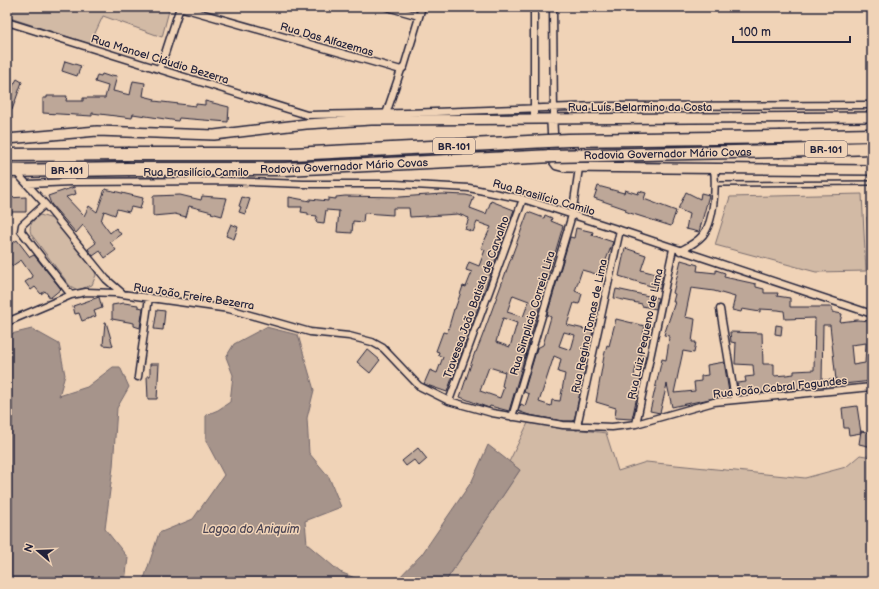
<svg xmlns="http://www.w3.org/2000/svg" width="879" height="589" viewBox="0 0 879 589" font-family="'Balsamiq Sans',sans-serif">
  <rect width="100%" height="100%" fill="#f0d3b7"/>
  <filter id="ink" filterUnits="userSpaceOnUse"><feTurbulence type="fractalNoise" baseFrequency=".025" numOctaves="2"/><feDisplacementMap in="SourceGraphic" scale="8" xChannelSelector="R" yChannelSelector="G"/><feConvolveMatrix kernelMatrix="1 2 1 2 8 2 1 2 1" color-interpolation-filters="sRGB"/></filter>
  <g filter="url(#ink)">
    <path fill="#d2baa5" stroke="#7a6e70" d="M 7,7 L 170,7 L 162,37 L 103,16 L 90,44 L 7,17 Z
      M 862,194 L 866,271 L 816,272 L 715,245 L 730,197 Z
      M 40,215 L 53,219 L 94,269 L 96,275 L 92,285 L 78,290 L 70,286 L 31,234 C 28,225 33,220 40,215 Z
      M 867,217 L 872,217 L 872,272 L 870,272 Z
      M 528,423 L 606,433 L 618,471 L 646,462 L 805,478 L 846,467 L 860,455 L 872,457 L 872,582 L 445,582 L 520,470 L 509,462 Z"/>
    <path fill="#a6948b" stroke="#71666b" d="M 266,327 L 298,335 L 314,390 L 307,418 L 309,453 L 329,477 L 341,507 L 305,521 L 307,544 L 340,572 L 365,582 L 141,582 L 145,576 L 159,533 L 193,519 L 224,475 L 206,441 L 206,415 L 218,410 L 230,402 L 233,375 L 226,357 L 234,344 Z
      M 32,329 L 59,344 L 65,375 L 59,396 L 87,387 L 113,367 L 120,367 L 129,387 L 117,408 L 113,467 L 105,529 L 128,558 L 125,582 L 7,582 L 7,335 Z
      M 488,445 L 520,470 L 445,582 L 395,582 L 422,554 L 472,481 Z"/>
    <path fill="#bda798" stroke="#22223b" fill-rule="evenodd" d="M 65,61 L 81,66 L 77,76 L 62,71 Z
      M 102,74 L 111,77 L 111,75 L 117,76 L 113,91 L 130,95 L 133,81 L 145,83 L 143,96 L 155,99 L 154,101 L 196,106 L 196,104 L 205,105 L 205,101 L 229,107 L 228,122 L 179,118 L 178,121 L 133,114 L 132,118 L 92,113 L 92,116 L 43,113 L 43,98 L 47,98 L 47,96 L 67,96 L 66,101 L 83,101 L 83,98 L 105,98 L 108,86 L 95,82 L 97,75 L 101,76 Z
      M 17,79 L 22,82 L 12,110 L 7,108 L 10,98 L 7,97 L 7,90 L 10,91 Z
      M 598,186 L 624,193 L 625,190 L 638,194 L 639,191 L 646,193 L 644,199 L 676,211 L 671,226 L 630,213 L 625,211 L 626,209 L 594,198 Z
      M 74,187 L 76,194 L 66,197 L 84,216 L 89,206 L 97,212 L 105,189 L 143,198 L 140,209 L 131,207 L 129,212 L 117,209 L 115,215 L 104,211 L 101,221 L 110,233 L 116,228 L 121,234 L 110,242 L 116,250 L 105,258 L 100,251 L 93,256 L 88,249 L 96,243 L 83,225 L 76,233 L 51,204 L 48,196 Z
      M 686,192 L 700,199 L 701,193 L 709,195 L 699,232 L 686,229 L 689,214 L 678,209 Z
      M 442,194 L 466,195 L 474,197 L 470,208 L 486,214 L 491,201 L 514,210 L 447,392 L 424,384 L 430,370 L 437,373 L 443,357 L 438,355 L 439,352 L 436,351 L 443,332 L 447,333 L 454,309 L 455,309 L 463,286 L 466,287 L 472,272 L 466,270 L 469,262 L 479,266 L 485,250 L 481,248 L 491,227 L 477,222 L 473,232 L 465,229 L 469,218 L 458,214 L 410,217 L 409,208 L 393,208 L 393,215 L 364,213 L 363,222 L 353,221 L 352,233 L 337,232 L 339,211 L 326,210 L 324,223 L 316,222 L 317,216 L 308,215 L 308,213 L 301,212 L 302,207 L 289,207 L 289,197 L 310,201 L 310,199 L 328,201 L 328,198 L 336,199 L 336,197 L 345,196 L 400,197 Z
      M 180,195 L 201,200 L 202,196 L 227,198 L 222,216 L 211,213 L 212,212 L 189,206 L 186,217 L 175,214 L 153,216 L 153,196 Z
      M 26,197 L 26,212 L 7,212 L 7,198 Z
      M 242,197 L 250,199 L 245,214 L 239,212 L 241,207 L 239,206 Z
      M 528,212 L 544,218 L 545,215 L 552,218 L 551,221 L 563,226 L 509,411 L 490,406 L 489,408 L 460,397 L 475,352 L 476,352 L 482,337 ZM 513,295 L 529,301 L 523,317 L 507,312 ZM 503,318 L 517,323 L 510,347 L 496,342 ZM 489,367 L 505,372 L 502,386 L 504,387 L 500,398 L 480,391 Z
      M 231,224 L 238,227 L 234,239 L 226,236 Z
      M 576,228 L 593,232 L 592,235 L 613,242 L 604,265 L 606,266 L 603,276 L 582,270 L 575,291 L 582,294 L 579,304 L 574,303 L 567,325 L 593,331 L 574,421 L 563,421 L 529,415 L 518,411 L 521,404 L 525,406 L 529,394 L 524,392 L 537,348 L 543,345 L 551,317 L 547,315 L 570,237 L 574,238 ZM 564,332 L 575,335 L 571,350 L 559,346 ZM 554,356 L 561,359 L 558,372 L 565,374 L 560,401 L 552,400 L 551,406 L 539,402 Z
      M 17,240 L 30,257 L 34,255 L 61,289 L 50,298 L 45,291 L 41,294 L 35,287 L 31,290 L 25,282 L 33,277 L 21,260 L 12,266 L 7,260 L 7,247 Z
      M 625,248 L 646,255 L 641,270 L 663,276 L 660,289 L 619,276 Z
      M 681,260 L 698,265 L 697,271 L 716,273 L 716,270 L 725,273 L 724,277 L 756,284 L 756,287 L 764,289 L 764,293 L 778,293 L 777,296 L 790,298 L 790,307 L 832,307 L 832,312 L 842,314 L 840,322 L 857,320 L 872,321 L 872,381 L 747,394 L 747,390 L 738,391 L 737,383 L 746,382 L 745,377 L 754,376 L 753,365 L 735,364 L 736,343 L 731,342 L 730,332 L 762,333 L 763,364 L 774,364 L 774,376 L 786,375 L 794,374 L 794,371 L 814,370 L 815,318 L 785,319 L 784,311 L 778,310 L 760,309 L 760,312 L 742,309 L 741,312 L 732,310 L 735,297 L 714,291 L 691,288 L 685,317 L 695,319 L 692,342 L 696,342 L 694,353 L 683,351 L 674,393 L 695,391 L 694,382 L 701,381 L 701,376 L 708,375 L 707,365 L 724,362 L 729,392 L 719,394 L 719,397 L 672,407 L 667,384 L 660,413 L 650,411 L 662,359 L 666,360 L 668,348 L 669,336 L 664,335 L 675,302 L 673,302 L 675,294 L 673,293 ZM 823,325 L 830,325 L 836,380 L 822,380 ZM 866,343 L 865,363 L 853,365 L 851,345 Z
      M 616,289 L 658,298 L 656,309 L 642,306 L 642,304 L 614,298 Z
      M 99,297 L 102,308 L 94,311 L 96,316 L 82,321 L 79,313 L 75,314 L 73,306 Z
      M 124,303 L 138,305 L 138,307 L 143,308 L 140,328 L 134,326 L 134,323 L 112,319 L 112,305 Z
      M 157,310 L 165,311 L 163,330 L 154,329 Z
      M 616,319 L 645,326 L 639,354 L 646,356 L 644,365 L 637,363 L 634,376 L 641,378 L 632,419 L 615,418 L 616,408 L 596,402 L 604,356 L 607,345 L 609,346 Z
      M 105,322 L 106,322 L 113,346 L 103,345 Z
      M 776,325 L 782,326 L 781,335 L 775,334 Z
      M 367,349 L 380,360 L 370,373 L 357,362 Z
      M 150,364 L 159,364 L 157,399 L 148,399 L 147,376 L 150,376 Z
      M 857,406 L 861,433 L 849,435 L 848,428 L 844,428 L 842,408 Z
      M 861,431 L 872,433 L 872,447 L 859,444 Z
      M 418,448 L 427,459 L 419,466 L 414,460 L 406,466 L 402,461 Z"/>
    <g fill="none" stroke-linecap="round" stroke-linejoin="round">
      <g stroke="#22223b" stroke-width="6">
        <path id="lane" d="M 716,184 L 872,183"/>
      </g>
      <g stroke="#22223b" stroke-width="9">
        <path id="street" d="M 179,7 L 401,70
          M 387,7 L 419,16
          M 553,7 L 554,119
          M 7,22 L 307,115 L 408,113 L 598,106 L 872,105
          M 160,69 L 180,7
          M 386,114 L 401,70 L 404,67 L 422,7
          M 534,119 L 534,7
          M 15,171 L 45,204 L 106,279 L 122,293
          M 28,184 L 71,182 L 226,181 L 303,184 L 395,184 L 469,188 L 523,199 L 620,230 L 872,314
          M 45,204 L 22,225 L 21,231 L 71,295
          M 680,251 C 688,247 697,242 703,235 C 714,222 716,186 714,169
          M 720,309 L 735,399
          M 7,322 L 71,295 L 86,292 L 115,293 L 229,309 L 310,332 L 349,336 L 372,342 L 383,348 L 419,386 L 449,401 L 492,413 L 563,425 L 612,427 L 636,424 L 714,402 L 872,387
          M 138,377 L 149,297
          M 449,401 L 523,199
          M 512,417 L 572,215 L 579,168
          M 636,424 L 673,249
          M 577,426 L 620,230"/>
      </g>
      <g stroke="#22223b" stroke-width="12">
        <path id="secondary" d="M 554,119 L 552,123 L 554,161 L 557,165 L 565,167 L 872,170
          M 7,139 L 97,131 L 214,135 L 306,124 L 371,120 L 872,117"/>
      </g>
      <g stroke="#22223b" stroke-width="15">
        <path id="highway" d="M 781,137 L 872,135
          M 780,151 L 872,148
          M 7,155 L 127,154
          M 7,171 L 128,169"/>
      </g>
      <use href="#lane" stroke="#f0d3b7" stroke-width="3"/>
      <use href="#street" stroke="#f0d3b7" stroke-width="6"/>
      <use href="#secondary" stroke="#f0d3b7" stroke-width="9"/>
      <use href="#highway" stroke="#f0d3b7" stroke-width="12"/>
      <g stroke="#22223b" stroke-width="15" stroke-linecap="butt">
        <g id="highway-bridge">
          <path d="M 127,154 L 292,154 L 568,140 L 781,137"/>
          <path id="s1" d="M 128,169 L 285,169 L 553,156 L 780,151"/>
        </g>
      </g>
      <use href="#highway-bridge" stroke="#f0d3b7" stroke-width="12"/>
    </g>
  </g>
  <g text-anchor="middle" stroke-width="3" stroke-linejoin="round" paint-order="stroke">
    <g fill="#f0d3b7" stroke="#605760" stroke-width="1">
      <rect x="433" y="138" width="42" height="16" rx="3"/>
      <rect x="805" y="141" width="42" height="16" rx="3"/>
      <rect x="46" y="162" width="42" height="16" rx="3"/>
    </g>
    <g font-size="10" font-weight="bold" fill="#22223b">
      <text x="454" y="150">BR-101</text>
      <text x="826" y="153">BR-101</text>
      <text x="67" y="174">BR-101</text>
    </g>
    <g font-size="11" fill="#22223b" stroke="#f0d3b7">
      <text transform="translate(327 39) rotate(16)" y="4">Rua Das Alfazemas</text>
      <text transform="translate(160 59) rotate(17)" y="4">Rua Manoel Cláudio Bezerra</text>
      <text x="640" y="111">Rua Luís Belarmino da Costa</text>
      <text dy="4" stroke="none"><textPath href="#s1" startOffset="540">Rodovia Governador Mário Covas</textPath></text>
      <text dy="4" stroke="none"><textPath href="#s1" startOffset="216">Rodovia Governador Mário Covas</textPath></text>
      <text x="196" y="176">Rua Brasilício Camilo</text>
      <text transform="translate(544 197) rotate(16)" y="4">Rua Brasilício Camilo</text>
      <text transform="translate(194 296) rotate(9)" y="4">Rua João Freire Bezerra</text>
      <text transform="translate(476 297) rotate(-70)" y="4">Travessa João Batista de Carvalho</text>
      <text transform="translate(532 313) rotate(-73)" y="4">Rua Simplicio Correia Lira</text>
      <text transform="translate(589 326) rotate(-78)" y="4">Rua Regina Tomas de Lima</text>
      <text transform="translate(645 334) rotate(-78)" y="4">Rua Luiz Pequeno de Lima</text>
      <text transform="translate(780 387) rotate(-6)" y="4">Rua João Cabral Fagundes</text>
    </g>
    <g font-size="12" font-style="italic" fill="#4a4453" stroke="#f0d3b7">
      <text x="251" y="533">Lagoa do Aniquim</text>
    </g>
  </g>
  <rect width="879" height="589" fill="none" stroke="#f0d3b7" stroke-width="24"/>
  <rect x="12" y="12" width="855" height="565" fill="none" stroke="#22223b" stroke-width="1.5" filter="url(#ink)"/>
  <g transform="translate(38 551) rotate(289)" stroke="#f0d3b7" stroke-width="3" paint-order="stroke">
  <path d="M0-3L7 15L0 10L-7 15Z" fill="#22223b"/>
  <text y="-6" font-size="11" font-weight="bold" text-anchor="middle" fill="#22223b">N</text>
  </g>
  <path d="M733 36v6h117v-6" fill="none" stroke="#22223b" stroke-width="2"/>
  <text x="739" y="36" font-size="12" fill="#22223b" stroke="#f0d3b7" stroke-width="3" paint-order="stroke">100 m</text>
</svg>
